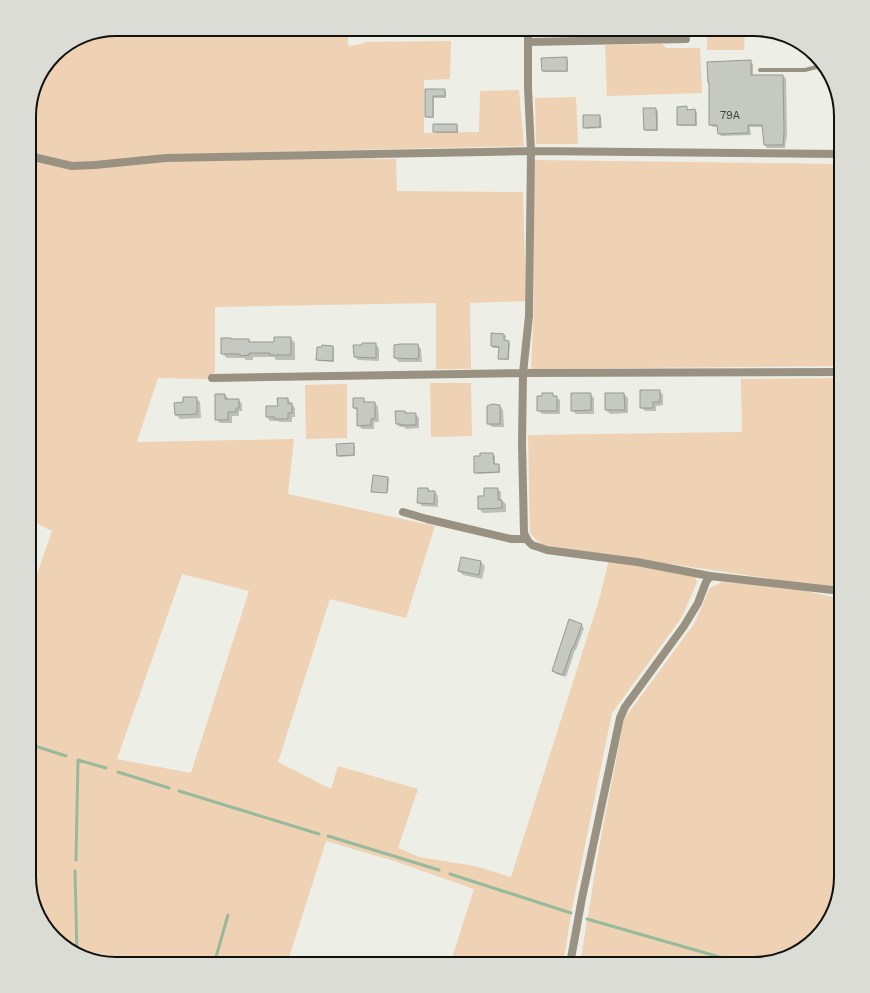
<svg xmlns="http://www.w3.org/2000/svg" width="870" height="993" viewBox="0 0 870 993" font-family="'Work Sans',sans-serif">
  <rect width="100%" height="100%" fill="#edeee6"/>
  <path fill="#efd1b3" fill-rule="evenodd" d="M 116,29 L 348,29 L 348,46 L 362,44 L 365,42 L 451,41 L 450,79 L 424,80 L 424,133 L 479,132 L 480,91 L 519,90 L 524,146 L 237,153 L 236,157 L 396,159 L 397,191 L 523,192 L 526,301 L 470,303 L 471,369 L 436,369 L 436,303 L 215,307 L 215,372 L 208,379 L 158,378 L 137,442 L 294,439 L 288,494 L 435,526 L 406,618 L 330,599 L 278,762 L 331,789 L 338,766 L 418,789 L 398,848 L 419,857 L 475,866 L 511,877 L 599,600 L 609,560 L 694,575 L 697,582 L 682,617 L 612,713 L 572,909 L 563,964 L 450,964 L 474,889 L 394,861 L 326,841 L 287,964 L 116,964 L 77,955 L 47,930 L 29,877 L 29,597 L 52,531 L 38,524 L 29,515 L 29,110 L 38,77 L 58,51 L 83,36 ZM 182,574 L 249,591 L 191,773 L 117,759 Z
    M 707,29 L 745,29 L 744,50 L 707,50 Z
    M 662,44 L 666,48 L 700,48 L 702,93 L 607,96 L 605,45 Z
    M 576,97 L 578,144 L 536,144 L 535,98 Z
    M 534,160 L 841,164 L 841,366 L 531,369 L 534,307 Z
    M 841,378 L 841,588 L 792,582 L 543,545 L 535,539 L 530,532 L 528,435 L 742,432 L 741,379 Z
    M 430,383 L 471,383 L 472,436 L 431,437 Z
    M 347,384 L 347,438 L 306,439 L 305,385 Z
    M 722,582 L 793,588 L 841,599 L 841,877 L 832,916 L 807,946 L 754,964 L 580,964 L 599,848 L 624,719 L 694,624 L 710,588 Z"/>
  <path fill="#0003" d="M 566,58 L 568,60 L 568,72 L 544,72 L 543,71 Z
    M 750,61 L 753,64 L 753,76 L 783,76 L 786,78 L 787,135 L 785,148 L 767,148 L 765,145 L 764,127 L 750,127 L 751,135 L 721,136 L 719,133 L 718,127 L 713,127 L 710,125 Z
    M 426,90 L 444,90 L 446,91 L 446,98 L 434,98 L 434,118 L 428,118 L 426,116 Z
    M 686,107 L 688,110 L 695,110 L 697,112 L 697,126 L 680,126 L 678,125 Z
    M 656,109 L 658,111 L 658,131 L 646,131 L 645,129 Z
    M 600,116 L 601,117 L 602,128 L 586,129 L 584,127 Z
    M 457,125 L 458,127 L 458,133 L 436,133 L 434,131 Z
    M 504,335 L 506,336 L 505,341 L 510,343 L 509,360 L 501,360 L 499,359 L 500,348 L 493,348 L 492,346 Z
    M 290,338 L 295,343 L 295,360 L 276,360 L 274,357 L 253,357 L 253,360 L 246,360 L 244,358 L 227,358 L 222,353 L 232,340 L 248,340 L 252,343 L 275,343 Z
    M 375,344 L 379,348 L 379,361 L 358,360 L 354,356 Z
    M 418,345 L 421,349 L 422,362 L 399,362 L 395,358 Z
    M 333,346 L 334,348 L 334,362 L 319,361 L 317,360 Z
    M 660,391 L 663,395 L 663,405 L 656,406 L 656,411 L 645,411 L 641,407 Z
    M 224,394 L 228,398 L 228,400 L 239,400 L 242,404 L 242,411 L 239,411 L 239,416 L 232,416 L 232,423 L 220,423 L 216,419 Z
    M 552,394 L 560,400 L 560,414 L 542,414 L 538,410 Z
    M 590,394 L 594,398 L 594,414 L 576,414 L 572,410 Z
    M 606,394 L 624,394 L 628,398 L 628,413 L 610,414 L 606,410 Z
    M 196,398 L 200,402 L 201,418 L 180,419 L 176,415 L 185,403 Z
    M 288,399 L 295,408 L 295,417 L 292,417 L 292,422 L 279,422 L 278,421 L 270,421 L 267,417 Z
    M 363,399 L 367,403 L 375,403 L 378,407 L 379,422 L 374,422 L 374,429 L 362,429 L 358,425 L 358,411 L 354,408 Z
    M 500,406 L 503,410 L 504,427 L 492,427 L 488,424 Z
    M 405,412 L 407,414 L 415,414 L 419,418 L 419,428 L 406,429 L 404,427 L 400,427 L 396,424 Z
    M 353,444 L 355,446 L 355,456 L 339,457 L 338,455 Z
    M 493,454 L 495,456 L 495,465 L 498,465 L 500,466 L 500,473 L 477,474 L 475,472 Z
    M 388,478 L 389,479 L 388,492 L 373,491 Z
    M 428,489 L 431,492 L 435,492 L 438,496 L 438,507 L 422,506 L 418,502 Z
    M 497,489 L 501,492 L 501,500 L 506,504 L 506,512 L 483,513 L 479,509 L 485,496 Z
    M 461,558 L 481,562 L 485,566 L 482,579 L 463,575 L 459,571 Z
    M 581,625 L 584,628 L 576,650 L 575,650 L 566,677 L 556,674 L 553,671 Z"/>
  <g fill="none" stroke-linecap="round" stroke-linejoin="round">
    <path stroke="#97ba9d" stroke-width="3" d="M 32,745 L 66,756
      M 118,772 L 169,788
      M 179,791 L 319,834
      M 328,836 L 439,870
      M 76,860 L 78,760 L 106,768
      M 75,871 L 77,955
      M 450,874 L 571,913
      M 587,919 L 744,964
      M 214,964 L 228,915"/>
  </g>
  <path fill="#c5c9c2" stroke="#979a93" d="M 567,57 L 567,71 L 542,71 L 541,58 Z
    M 751,60 L 751,75 L 783,75 L 784,132 L 783,145 L 764,145 L 762,125 L 748,125 L 748,133 L 718,134 L 717,125 L 709,125 L 709,83 L 708,83 L 707,62 Z
    M 425,89 L 445,89 L 445,96 L 433,96 L 433,117 L 425,117 Z
    M 687,106 L 687,110 L 695,109 L 696,125 L 677,125 L 677,107 Z
    M 643,108 L 656,108 L 657,130 L 644,130 Z
    M 583,115 L 600,115 L 600,127 L 583,128 Z
    M 433,124 L 457,124 L 457,132 L 433,132 Z
    M 491,333 L 504,334 L 504,340 L 509,341 L 508,359 L 498,359 L 499,347 L 491,346 Z
    M 274,337 L 291,337 L 291,355 L 270,355 L 270,353 L 249,353 L 249,355 L 240,356 L 240,354 L 221,354 L 221,338 L 231,338 L 231,339 L 249,339 L 249,342 L 274,342 Z
    M 362,343 L 376,343 L 376,358 L 354,357 L 353,345 L 362,345 Z
    M 400,344 L 418,344 L 419,351 L 418,359 L 394,358 L 394,345 Z
    M 322,345 L 333,346 L 333,361 L 316,360 L 317,347 L 322,347 Z
    M 640,390 L 660,390 L 660,402 L 653,402 L 653,408 L 640,408 Z
    M 542,393 L 553,393 L 553,396 L 557,396 L 557,411 L 537,411 L 537,396 L 542,396 Z
    M 571,393 L 591,393 L 591,410 L 571,411 Z
    M 605,393 L 624,393 L 625,410 L 605,410 Z
    M 215,394 L 225,394 L 225,399 L 239,399 L 239,408 L 236,408 L 236,412 L 228,412 L 228,420 L 215,420 Z
    M 183,397 L 197,397 L 197,414 L 175,415 L 174,403 L 183,402 Z
    M 277,398 L 288,398 L 288,404 L 292,403 L 292,413 L 288,413 L 288,419 L 275,419 L 275,417 L 266,417 L 266,406 L 278,406 Z
    M 353,398 L 364,398 L 364,402 L 375,402 L 375,418 L 371,419 L 371,425 L 357,426 L 357,408 L 353,408 Z
    M 492,404 L 500,405 L 500,424 L 487,424 L 487,406 Z
    M 395,411 L 405,411 L 405,413 L 416,413 L 416,425 L 401,425 L 401,424 L 396,424 Z
    M 354,443 L 354,455 L 337,456 L 336,444 Z
    M 480,453 L 493,453 L 494,464 L 499,464 L 499,472 L 474,473 L 474,456 L 480,456 Z
    M 373,475 L 388,477 L 387,493 L 371,492 Z
    M 418,488 L 428,488 L 428,491 L 435,491 L 434,504 L 417,503 Z
    M 484,488 L 498,488 L 498,500 L 502,500 L 502,508 L 478,509 L 478,496 L 484,496 Z
    M 461,557 L 481,561 L 479,575 L 458,571 Z
    M 569,619 L 582,624 L 576,641 L 573,648 L 572,648 L 563,675 L 552,671 Z"/>
  <g fill="none" stroke-linecap="round" stroke-linejoin="round">
    <path stroke="#999282" stroke-width="4" d="M 760,70 L 805,70 L 824,65"/>
    <path stroke="#999282" stroke-width="8" d="M 528,29 L 528,88 L 531,151 L 529,316 L 523,373 L 522,444 L 524,533 L 528,541 L 532,545 L 547,550 L 637,562 L 710,576
      M 528,42 L 686,39
      M 29,156 L 72,166 L 95,165 L 166,158 L 531,151 L 841,154
      M 212,378 L 523,373 L 841,372
      M 403,512 L 427,519 L 511,539 L 526,539
      M 570,964 L 582,898 L 620,718 L 625,707 L 684,626 L 698,603 L 706,582 L 710,576 L 841,591"/>
  </g>
  <g text-anchor="middle" stroke-width="3" stroke-linejoin="round" paint-order="stroke">
    <g font-size="11" fill="#3e3f3b">
      <text x="730" y="119">79A</text>
    </g>
  </g>
  <path d="M0 0H870V993H0ZM116 36H754A80 80 0 0 1 834 116V877A80 80 0 0 1 754 957H116A80 80 0 0 1 36 877V116A80 80 0 0 1 116 36Z" fill="#dbdcd5" fill-rule="evenodd"/>
  <path fill="none" stroke="#11110e" stroke-width="2" d="M116 36H754A80 80 0 0 1 834 116V877A80 80 0 0 1 754 957H116A80 80 0 0 1 36 877V116A80 80 0 0 1 116 36Z"/>
</svg>
